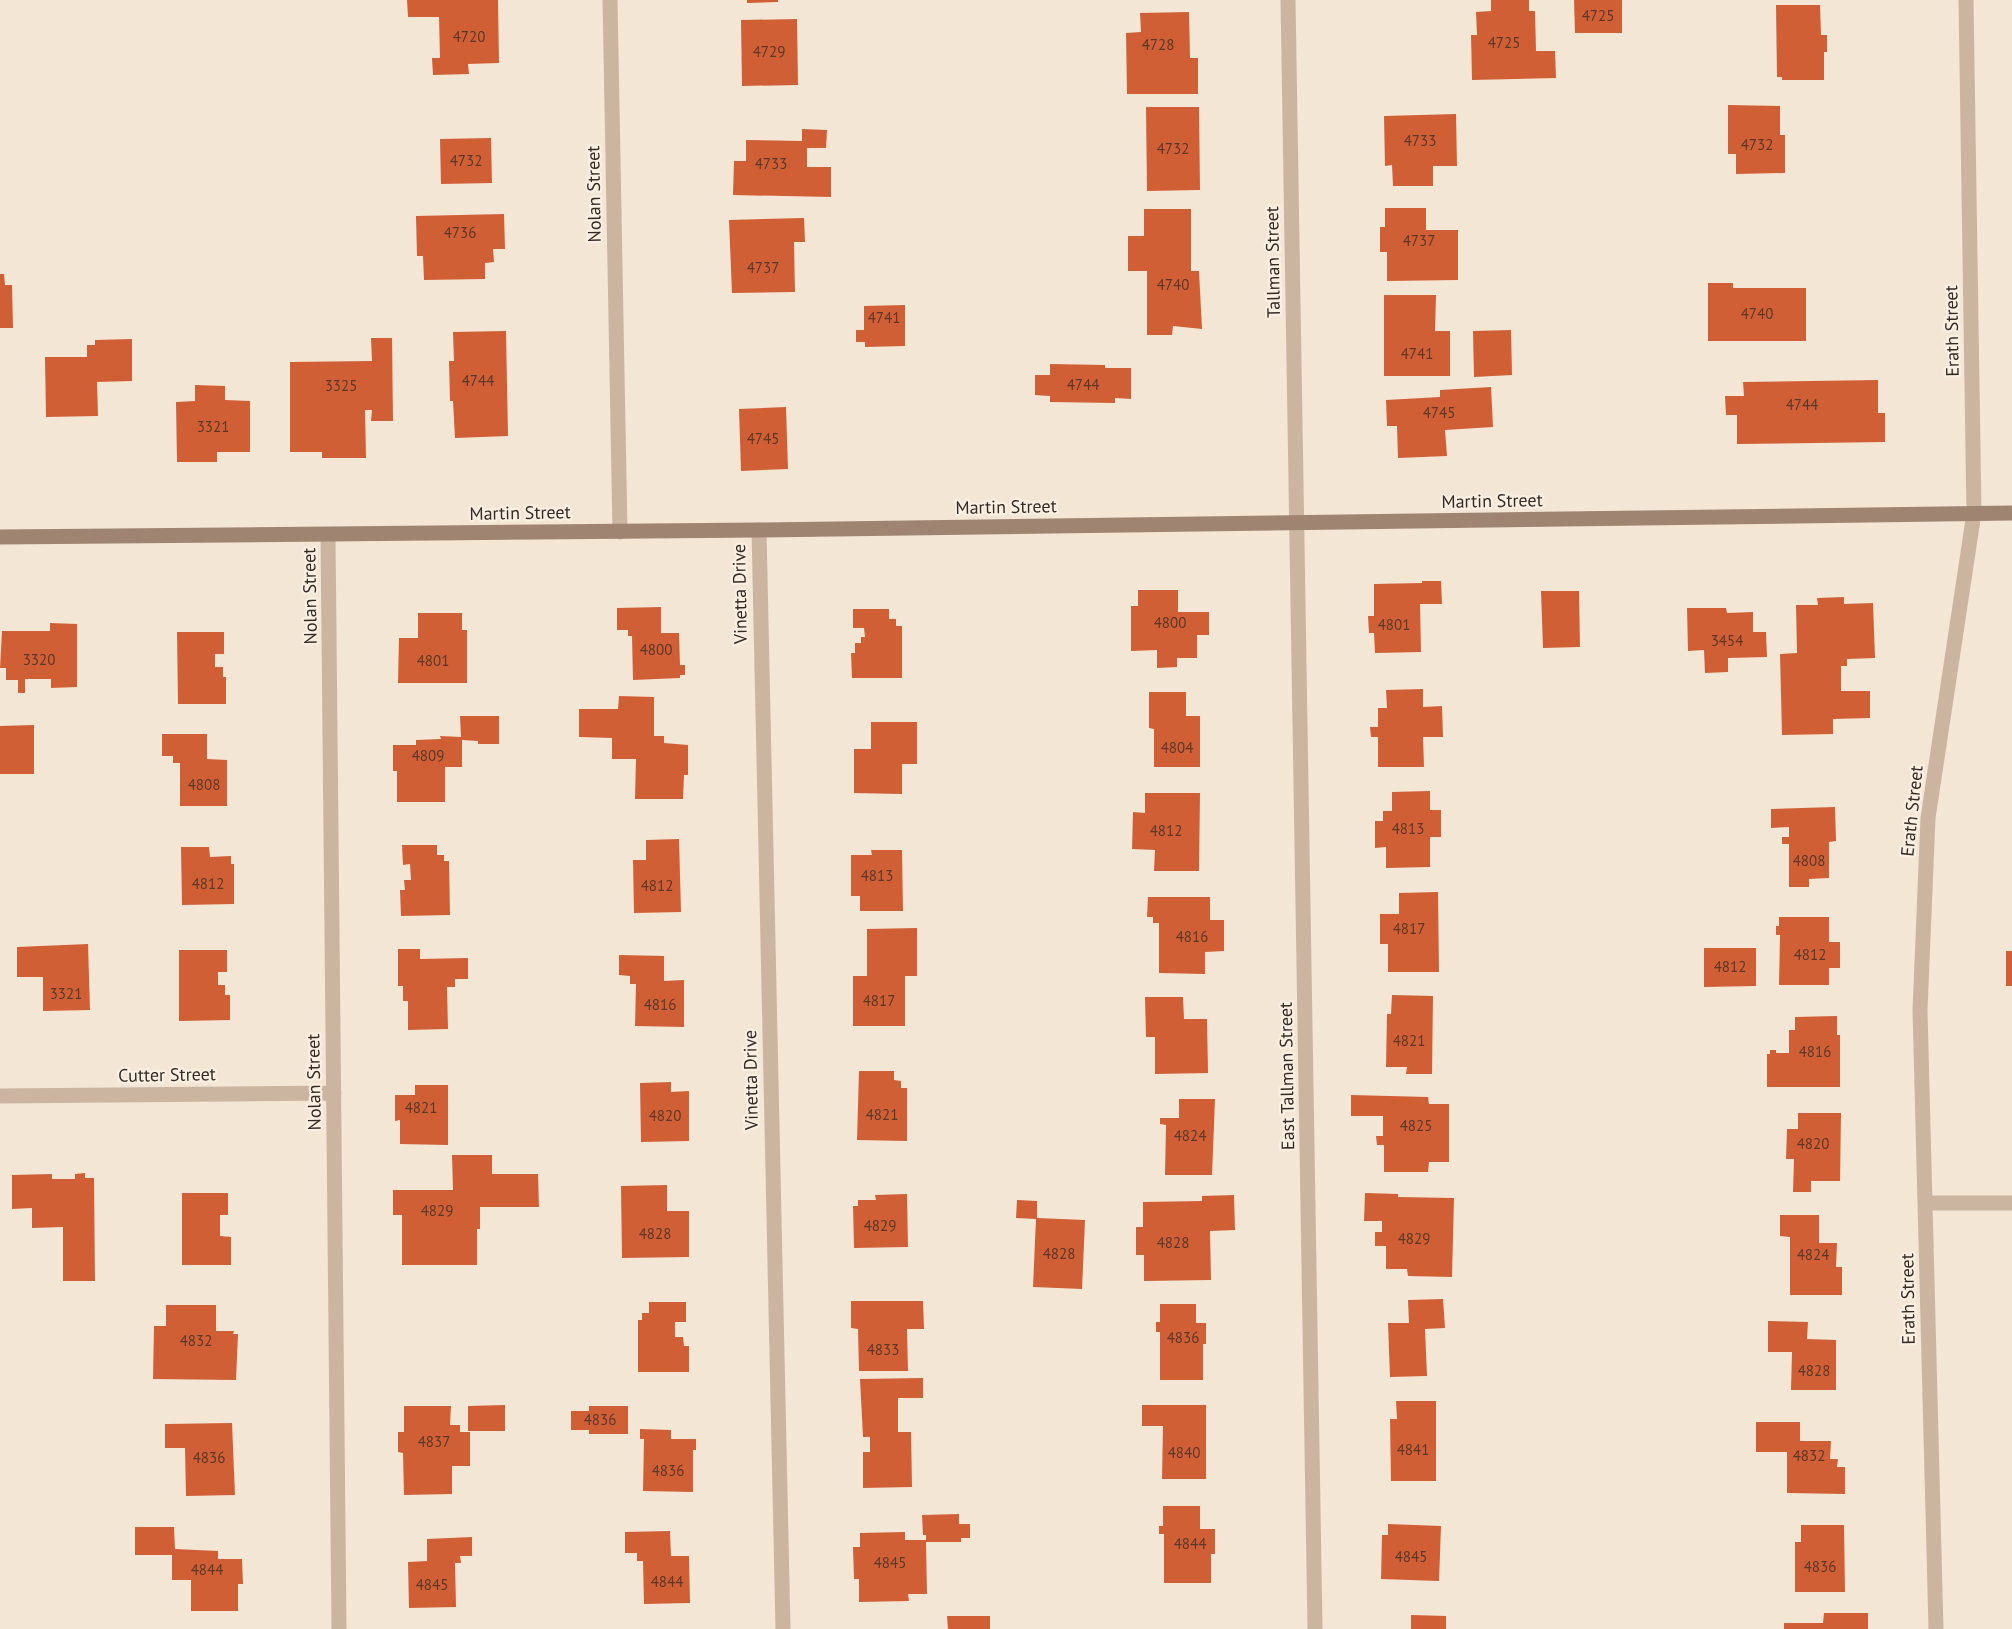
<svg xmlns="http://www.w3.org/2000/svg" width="2012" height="1629" viewBox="0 0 2012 1629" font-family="'PT Sans',sans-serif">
  <rect width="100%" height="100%" fill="#f3e6d5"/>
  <path fill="#d15f35" d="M 407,0 L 498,0 L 499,63 L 468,64 L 469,74 L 433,75 L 432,58 L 440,58 L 439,17 L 408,17 Z
    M 747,0 L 778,0 L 778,2 L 747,3 Z
    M 1491,0 L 1529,0 L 1529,11 L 1535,11 L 1536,51 L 1555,51 L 1556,78 L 1472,80 L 1471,35 L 1477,35 L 1476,12 L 1491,11 Z
    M 1574,0 L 1622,0 L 1622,33 L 1575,33 Z
    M 1776,5 L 1820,5 L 1821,35 L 1827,35 L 1827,52 L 1824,52 L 1824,80 L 1782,80 L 1782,77 L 1777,77 Z
    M 1189,12 L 1190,58 L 1198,58 L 1198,94 L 1127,94 L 1126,33 L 1141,32 L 1140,13 Z
    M 797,19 L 798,85 L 742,86 L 741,20 Z
    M 1728,105 L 1780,106 L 1780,135 L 1785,135 L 1785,173 L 1736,174 L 1736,154 L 1728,154 Z
    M 1146,107 L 1199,107 L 1200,190 L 1147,191 Z
    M 1456,114 L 1457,166 L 1433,166 L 1433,186 L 1393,186 L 1392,165 L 1385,166 L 1384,116 Z
    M 802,129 L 827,130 L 826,148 L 807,148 L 807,167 L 831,167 L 831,197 L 733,195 L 734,161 L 746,161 L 746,140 L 802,141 Z
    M 491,138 L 492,183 L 441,184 L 440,139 Z
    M 1385,208 L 1426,208 L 1426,230 L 1458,230 L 1458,280 L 1387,281 L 1387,252 L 1380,252 L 1380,227 L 1385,227 Z
    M 1144,209 L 1191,209 L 1191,271 L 1199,271 L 1202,329 L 1173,326 L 1172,335 L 1147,335 L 1147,271 L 1128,271 L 1128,236 L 1144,236 Z
    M 504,214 L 505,249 L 493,249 L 494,262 L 485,263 L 485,279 L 424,280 L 423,256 L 417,256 L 416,216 Z
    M 804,218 L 805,242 L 794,242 L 795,292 L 732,293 L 729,220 Z
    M 0,274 L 4,274 L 5,285 L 12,285 L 13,328 L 0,328 Z
    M 1708,283 L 1733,283 L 1733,288 L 1806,288 L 1806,341 L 1708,341 Z
    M 1384,295 L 1436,295 L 1435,331 L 1450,331 L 1450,376 L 1384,376 Z
    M 905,305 L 905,346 L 865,347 L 865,342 L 856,342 L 856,330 L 864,330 L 864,306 Z
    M 1511,330 L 1512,375 L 1474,377 L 1473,331 Z
    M 506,331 L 508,436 L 455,438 L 453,401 L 450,401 L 449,361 L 454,361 L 453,332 Z
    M 371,338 L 392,338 L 393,421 L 371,421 L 372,410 L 365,410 L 366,458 L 322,458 L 322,452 L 290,452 L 290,362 L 372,361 Z
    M 132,339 L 132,381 L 97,382 L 98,416 L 46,417 L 45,357 L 87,357 L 87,345 L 95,345 L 95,340 Z
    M 1050,364 L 1105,365 L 1105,368 L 1131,368 L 1131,399 L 1115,398 L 1115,403 L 1050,402 L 1050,396 L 1035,395 L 1035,375 L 1050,375 Z
    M 1878,380 L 1878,413 L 1885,413 L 1885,442 L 1737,444 L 1737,415 L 1726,415 L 1725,396 L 1744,396 L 1743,382 Z
    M 195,385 L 225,386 L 225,400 L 250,401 L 250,452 L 217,452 L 217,462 L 177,462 L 176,402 L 195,401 Z
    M 1491,387 L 1493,427 L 1445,430 L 1447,456 L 1398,458 L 1397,426 L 1387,426 L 1386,400 L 1440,397 L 1440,390 Z
    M 786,407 L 788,469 L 741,471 L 739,409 Z
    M 1422,581 L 1441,581 L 1442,604 L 1420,604 L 1421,652 L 1375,653 L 1374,633 L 1369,633 L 1368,616 L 1374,616 L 1374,584 L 1422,583 Z
    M 1138,590 L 1178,590 L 1178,612 L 1209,612 L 1209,635 L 1197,635 L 1197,658 L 1177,658 L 1177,667 L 1157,668 L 1157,650 L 1131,651 L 1131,606 L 1138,606 Z
    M 1541,591 L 1579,591 L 1580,647 L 1543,648 Z
    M 1844,597 L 1844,604 L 1873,603 L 1875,658 L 1847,659 L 1847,666 L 1841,666 L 1841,691 L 1870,691 L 1870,718 L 1833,719 L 1833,734 L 1782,735 L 1780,654 L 1797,653 L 1796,605 L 1818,605 L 1817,598 Z
    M 661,607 L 661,633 L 679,633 L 680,665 L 685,665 L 685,675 L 680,675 L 680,678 L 633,680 L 632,636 L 628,636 L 628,630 L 617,630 L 617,608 Z
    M 1687,608 L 1726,608 L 1727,613 L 1753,612 L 1753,632 L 1766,632 L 1767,657 L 1728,658 L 1728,672 L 1705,673 L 1704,650 L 1688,651 Z
    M 853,609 L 889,609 L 889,619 L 896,619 L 896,626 L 902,626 L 902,678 L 852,678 L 851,653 L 855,653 L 855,643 L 861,643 L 861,637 L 865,637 L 864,628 L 853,628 Z
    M 418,613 L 462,613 L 462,630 L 467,630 L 467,683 L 398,683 L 399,638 L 418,638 Z
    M 50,623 L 77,624 L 77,687 L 51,688 L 51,679 L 25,679 L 25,693 L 18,693 L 18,680 L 6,680 L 6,668 L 0,668 L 2,631 L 50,631 Z
    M 177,632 L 224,632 L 224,654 L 215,654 L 215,667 L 223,667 L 223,677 L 226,677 L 226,704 L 178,704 Z
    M 1423,689 L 1423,707 L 1442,706 L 1443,737 L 1423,737 L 1424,767 L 1378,767 L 1378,737 L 1371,737 L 1370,727 L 1378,727 L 1378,708 L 1387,708 L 1386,690 Z
    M 1149,692 L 1186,692 L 1186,716 L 1200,716 L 1200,767 L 1154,767 L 1154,729 L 1149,728 Z
    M 619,696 L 654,697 L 654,736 L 664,736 L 664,743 L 688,745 L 688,775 L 684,775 L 683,799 L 635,799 L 636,759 L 612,759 L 612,738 L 579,737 L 579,709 L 618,709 Z
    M 460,716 L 499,716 L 499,744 L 478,744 L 478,741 L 462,740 L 462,767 L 445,767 L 445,802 L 397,802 L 397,771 L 393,771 L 393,745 L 416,745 L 416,740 L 441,739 L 440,736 L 461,737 Z
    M 871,722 L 917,722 L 917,764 L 902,764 L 902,794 L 854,793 L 854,749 L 871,749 Z
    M 34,725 L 34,774 L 0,774 L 0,726 Z
    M 162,734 L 207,734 L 207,759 L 227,760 L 227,806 L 180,806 L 180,763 L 173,763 L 173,756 L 162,756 Z
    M 1430,791 L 1430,810 L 1441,810 L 1441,837 L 1430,837 L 1430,867 L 1386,868 L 1386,847 L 1375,848 L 1375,821 L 1383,821 L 1383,811 L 1392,811 L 1392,792 Z
    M 1145,793 L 1200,793 L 1199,871 L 1154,871 L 1155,850 L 1132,849 L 1133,812 L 1145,813 Z
    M 1835,807 L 1836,841 L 1829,842 L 1829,878 L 1809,879 L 1809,887 L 1789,887 L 1789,844 L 1782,844 L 1782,837 L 1789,837 L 1789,827 L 1771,828 L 1771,809 Z
    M 679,839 L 681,912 L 634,913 L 633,860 L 646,860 L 646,840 Z
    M 402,845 L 437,845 L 437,855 L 444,855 L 444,861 L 449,861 L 450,915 L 401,916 L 400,890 L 405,890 L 404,880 L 411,880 L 410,864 L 403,865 Z
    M 181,847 L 209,847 L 210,857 L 231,856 L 231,864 L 234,864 L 234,904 L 182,905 Z
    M 871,850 L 902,850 L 903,911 L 860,911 L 860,896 L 851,896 L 851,855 L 872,855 Z
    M 1438,892 L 1439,972 L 1388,972 L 1388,944 L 1380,944 L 1380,914 L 1399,914 L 1399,893 Z
    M 1148,897 L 1210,897 L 1210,920 L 1224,920 L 1224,951 L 1205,952 L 1205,974 L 1159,973 L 1159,923 L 1153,923 L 1153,917 L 1147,917 Z
    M 1779,917 L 1829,917 L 1829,942 L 1840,942 L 1840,968 L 1829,968 L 1829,985 L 1779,985 L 1780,935 L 1776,935 L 1776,926 L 1779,926 Z
    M 917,928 L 917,976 L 905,976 L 905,1026 L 853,1026 L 853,976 L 867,976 L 867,929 Z
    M 88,944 L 90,1010 L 43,1011 L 43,977 L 17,977 L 17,947 Z
    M 1704,948 L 1756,948 L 1756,986 L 1704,987 Z
    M 398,949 L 420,949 L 420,959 L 468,958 L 468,979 L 455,979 L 455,987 L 447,987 L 448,1029 L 408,1030 L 408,1001 L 403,1001 L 403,986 L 398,986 Z
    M 179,950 L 227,950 L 227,972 L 218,972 L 218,985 L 225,985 L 225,995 L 230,995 L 230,1020 L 179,1021 Z
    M 2006,951 L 2012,951 L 2012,986 L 2006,986 Z
    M 619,955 L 664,956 L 664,981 L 684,980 L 684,1027 L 635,1026 L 636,984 L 630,984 L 630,976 L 619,975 Z
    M 1392,995 L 1433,996 L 1432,1074 L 1406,1074 L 1407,1067 L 1386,1067 L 1387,1014 L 1391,1014 Z
    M 1145,997 L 1183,997 L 1184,1019 L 1207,1019 L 1208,1073 L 1155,1074 L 1155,1037 L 1146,1037 Z
    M 1837,1016 L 1837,1035 L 1840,1035 L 1840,1087 L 1767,1087 L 1767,1054 L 1770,1054 L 1770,1050 L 1776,1050 L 1776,1053 L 1789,1053 L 1789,1030 L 1795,1030 L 1795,1017 Z
    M 859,1071 L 894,1071 L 894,1080 L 901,1081 L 901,1088 L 907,1088 L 907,1141 L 857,1140 Z
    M 671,1082 L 671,1092 L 689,1091 L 689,1141 L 641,1142 L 640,1083 Z
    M 415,1085 L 448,1085 L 448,1145 L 400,1144 L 400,1120 L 395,1121 L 395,1095 L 415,1095 Z
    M 1351,1095 L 1428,1097 L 1429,1104 L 1449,1104 L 1449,1162 L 1429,1162 L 1428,1172 L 1384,1172 L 1384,1145 L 1377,1145 L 1376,1136 L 1383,1136 L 1383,1116 L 1351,1116 Z
    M 1179,1099 L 1215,1099 L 1212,1175 L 1165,1175 L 1166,1125 L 1160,1124 L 1160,1118 L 1179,1118 Z
    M 1798,1113 L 1841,1113 L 1840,1181 L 1811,1181 L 1811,1192 L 1793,1192 L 1794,1159 L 1786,1159 L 1787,1129 L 1798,1129 Z
    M 452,1155 L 492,1155 L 492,1174 L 538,1174 L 539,1207 L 480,1207 L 480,1229 L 477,1229 L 477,1265 L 402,1265 L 402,1215 L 393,1215 L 393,1190 L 453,1190 Z
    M 85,1173 L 85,1178 L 94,1178 L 95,1281 L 63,1281 L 63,1227 L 32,1228 L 32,1208 L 12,1209 L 12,1175 L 52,1174 L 52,1179 L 75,1179 L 75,1174 Z
    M 667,1185 L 667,1211 L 689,1211 L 689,1257 L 622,1258 L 621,1186 Z
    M 182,1193 L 228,1193 L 228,1215 L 220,1215 L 220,1236 L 231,1237 L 231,1265 L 182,1265 Z
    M 1365,1193 L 1398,1194 L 1398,1197 L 1454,1198 L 1452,1277 L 1408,1276 L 1407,1269 L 1386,1269 L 1386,1246 L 1375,1246 L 1375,1232 L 1382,1232 L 1382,1221 L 1364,1221 Z
    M 907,1194 L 908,1247 L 854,1248 L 853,1206 L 858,1206 L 858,1200 L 876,1200 L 875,1195 Z
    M 1234,1195 L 1235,1230 L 1210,1231 L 1211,1280 L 1144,1281 L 1144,1255 L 1136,1255 L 1136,1227 L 1143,1227 L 1143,1202 L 1202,1201 L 1202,1196 Z
    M 1017,1200 L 1037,1201 L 1037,1218 L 1085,1220 L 1082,1289 L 1033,1287 L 1036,1219 L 1016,1218 Z
    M 1780,1215 L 1819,1215 L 1819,1243 L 1837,1243 L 1836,1267 L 1842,1267 L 1842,1295 L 1790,1295 L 1790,1237 L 1780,1236 Z
    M 1443,1299 L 1445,1328 L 1425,1329 L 1427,1376 L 1390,1377 L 1388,1323 L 1409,1323 L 1408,1300 Z
    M 851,1301 L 923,1301 L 924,1329 L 907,1329 L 908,1371 L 859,1371 L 858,1329 L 851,1328 Z
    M 649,1302 L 686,1302 L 686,1322 L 675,1322 L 675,1337 L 683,1337 L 684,1346 L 689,1346 L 689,1372 L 638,1372 L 638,1320 L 642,1320 L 642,1313 L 649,1313 Z
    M 1160,1304 L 1196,1304 L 1196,1323 L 1206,1323 L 1206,1344 L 1203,1344 L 1203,1380 L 1160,1380 L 1160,1332 L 1156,1332 L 1156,1322 L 1160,1322 Z
    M 166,1305 L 216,1305 L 216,1331 L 234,1331 L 233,1334 L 238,1334 L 236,1380 L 153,1379 L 154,1326 L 166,1326 Z
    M 1768,1321 L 1808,1322 L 1807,1339 L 1836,1340 L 1836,1390 L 1791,1390 L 1792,1352 L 1768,1352 Z
    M 923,1378 L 923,1398 L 898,1398 L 898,1432 L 911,1432 L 912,1487 L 863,1488 L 863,1452 L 870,1452 L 870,1437 L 863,1437 L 860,1379 Z
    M 1396,1401 L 1436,1401 L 1436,1481 L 1391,1481 L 1390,1419 L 1397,1419 Z
    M 505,1405 L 505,1431 L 468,1431 L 468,1406 Z
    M 1142,1405 L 1206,1405 L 1206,1479 L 1162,1479 L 1163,1426 L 1142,1426 Z
    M 404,1406 L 451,1406 L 450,1425 L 460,1425 L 460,1432 L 470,1432 L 470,1466 L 452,1466 L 452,1494 L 404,1495 L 403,1453 L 398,1452 L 398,1432 L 404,1432 Z
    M 589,1406 L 628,1406 L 628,1434 L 589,1434 L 589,1430 L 571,1430 L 571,1411 L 589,1411 Z
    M 1756,1422 L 1800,1422 L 1800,1441 L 1831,1441 L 1830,1459 L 1838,1459 L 1837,1467 L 1845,1467 L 1845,1494 L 1787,1493 L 1787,1452 L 1756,1452 Z
    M 232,1423 L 235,1495 L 186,1496 L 185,1448 L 165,1448 L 165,1424 Z
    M 640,1429 L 671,1430 L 671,1439 L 696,1439 L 696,1450 L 693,1450 L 693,1492 L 643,1491 L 644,1439 L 640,1439 Z
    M 1163,1506 L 1200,1506 L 1200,1529 L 1215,1529 L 1215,1554 L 1211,1554 L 1211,1583 L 1164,1583 L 1164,1534 L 1159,1534 L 1159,1526 L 1163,1526 Z
    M 959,1514 L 959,1524 L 970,1524 L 970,1538 L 961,1538 L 961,1542 L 926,1542 L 927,1594 L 908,1594 L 909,1601 L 859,1602 L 859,1579 L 854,1579 L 853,1547 L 860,1547 L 860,1533 L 905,1532 L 905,1540 L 926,1540 L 926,1535 L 923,1535 L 922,1515 Z
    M 1388,1524 L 1441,1526 L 1439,1581 L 1381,1579 L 1382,1535 L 1388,1535 Z
    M 1801,1525 L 1844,1525 L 1845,1592 L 1795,1592 L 1795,1542 L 1801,1542 Z
    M 135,1527 L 174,1527 L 175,1549 L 218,1551 L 218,1559 L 242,1559 L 243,1584 L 238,1584 L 238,1611 L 191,1611 L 191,1580 L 172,1580 L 172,1555 L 135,1555 Z
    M 670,1531 L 671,1556 L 689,1556 L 690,1603 L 644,1604 L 643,1561 L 637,1561 L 637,1553 L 625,1553 L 625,1532 Z
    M 472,1537 L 472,1556 L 460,1556 L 461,1563 L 455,1563 L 456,1607 L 409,1608 L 408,1562 L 427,1561 L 427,1539 Z
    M 1824,1613 L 1868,1613 L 1868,1629 L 1784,1629 L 1784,1623 L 1823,1623 Z
    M 1411,1615 L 1446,1616 L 1446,1629 L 1411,1629 Z
    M 947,1616 L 990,1616 L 990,1629 L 948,1629 Z"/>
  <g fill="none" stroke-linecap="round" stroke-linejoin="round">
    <path stroke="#cbb5a1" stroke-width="15" d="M 610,0 L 620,532
      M 1288,0 L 1315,1629
      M 759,530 L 783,1629
      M 328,535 L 339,1629
      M 0,1096 L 334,1093
      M 1925,1203 L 2012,1203
      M 1936,1629 L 1920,1010 L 1928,818 L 1974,513 L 1966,0"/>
    <path stroke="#9f8472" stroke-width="15" d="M 0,537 L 759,530 L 2012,513"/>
  </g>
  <g text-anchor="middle" stroke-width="4.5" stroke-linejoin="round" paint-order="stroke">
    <g font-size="15" fill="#5c3728">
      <text x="1598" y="21">4725</text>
      <text x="469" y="42">4720</text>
      <text x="1504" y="48">4725</text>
      <text x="1158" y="50">4728</text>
      <text x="769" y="57">4729</text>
      <text x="1420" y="146">4733</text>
      <text x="1757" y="150">4732</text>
      <text x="1173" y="154">4732</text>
      <text x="466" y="166">4732</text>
      <text x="771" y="169">4733</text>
      <text x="460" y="238">4736</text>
      <text x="1419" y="246">4737</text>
      <text x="763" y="273">4737</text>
      <text x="1173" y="290">4740</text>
      <text x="1757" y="319">4740</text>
      <text x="884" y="323">4741</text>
      <text x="1417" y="359">4741</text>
      <text x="478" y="386">4744</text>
      <text x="1083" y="390">4744</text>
      <text x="341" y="391">3325</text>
      <text x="1802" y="410">4744</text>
      <text x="1439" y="418">4745</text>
      <text x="213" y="432">3321</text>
      <text x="763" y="444">4745</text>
      <text x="1170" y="628">4800</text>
      <text x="1394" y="630">4801</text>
      <text x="1727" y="646">3454</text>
      <text x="656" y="655">4800</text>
      <text x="39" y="665">3320</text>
      <text x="433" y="666">4801</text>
      <text x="1177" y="753">4804</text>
      <text x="428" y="761">4809</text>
      <text x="204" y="790">4808</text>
      <text x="1408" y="834">4813</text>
      <text x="1166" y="836">4812</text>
      <text x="1809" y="866">4808</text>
      <text x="877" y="881">4813</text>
      <text x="208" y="889">4812</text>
      <text x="657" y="891">4812</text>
      <text x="1409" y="934">4817</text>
      <text x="1192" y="942">4816</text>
      <text x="1810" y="960">4812</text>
      <text x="1730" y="972">4812</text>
      <text x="66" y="999">3321</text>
      <text x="879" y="1006">4817</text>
      <text x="660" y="1010">4816</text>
      <text x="1409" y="1046">4821</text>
      <text x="1815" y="1057">4816</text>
      <text x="421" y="1113">4821</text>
      <text x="882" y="1120">4821</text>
      <text x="665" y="1121">4820</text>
      <text x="1416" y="1131">4825</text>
      <text x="1190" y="1141">4824</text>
      <text x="1813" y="1149">4820</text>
      <text x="437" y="1216">4829</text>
      <text x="880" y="1231">4829</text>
      <text x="655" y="1239">4828</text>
      <text x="1414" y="1244">4829</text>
      <text x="1173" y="1248">4828</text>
      <text x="1059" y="1259">4828</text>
      <text x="1813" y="1260">4824</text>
      <text x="1183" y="1343">4836</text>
      <text x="196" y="1346">4832</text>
      <text x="883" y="1355">4833</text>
      <text x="1814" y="1376">4828</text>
      <text x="600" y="1425">4836</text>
      <text x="434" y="1447">4837</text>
      <text x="1413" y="1455">4841</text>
      <text x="1184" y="1458">4840</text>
      <text x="1809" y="1461">4832</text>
      <text x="209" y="1463">4836</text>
      <text x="668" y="1476">4836</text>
      <text x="1190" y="1549">4844</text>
      <text x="1411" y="1562">4845</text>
      <text x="890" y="1568">4845</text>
      <text x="1820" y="1572">4836</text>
      <text x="207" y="1575">4844</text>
      <text x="667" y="1587">4844</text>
      <text x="432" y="1590">4845</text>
    </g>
    <g font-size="18" fill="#352a24" stroke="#faf0e2">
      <text transform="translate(594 194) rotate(-91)" y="6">Nolan Street</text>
      <text transform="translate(1273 262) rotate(-91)" y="6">Tallman Street</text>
      <text transform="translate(1952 331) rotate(-91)" y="6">Erath Street</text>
      <text transform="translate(1492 501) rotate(-1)" y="6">Martin Street</text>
      <text transform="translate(1006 507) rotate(-1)" y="6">Martin Street</text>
      <text transform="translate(520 513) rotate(-1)" y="6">Martin Street</text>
      <text transform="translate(740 594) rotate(-91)" y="6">Vinetta Drive</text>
      <text transform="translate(310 596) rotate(-91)" y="6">Nolan Street</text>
      <text transform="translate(1912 811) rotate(-84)" y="6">Erath Street</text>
      <text transform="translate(167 1075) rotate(-1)" y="6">Cutter Street</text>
      <text transform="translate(1287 1076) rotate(-91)" y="6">East Tallman Street</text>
      <text transform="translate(751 1080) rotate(-91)" y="6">Vinetta Drive</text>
      <text transform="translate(314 1082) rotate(-91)" y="6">Nolan Street</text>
      <text transform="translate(1908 1299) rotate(-91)" y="6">Erath Street</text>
    </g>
  </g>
</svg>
